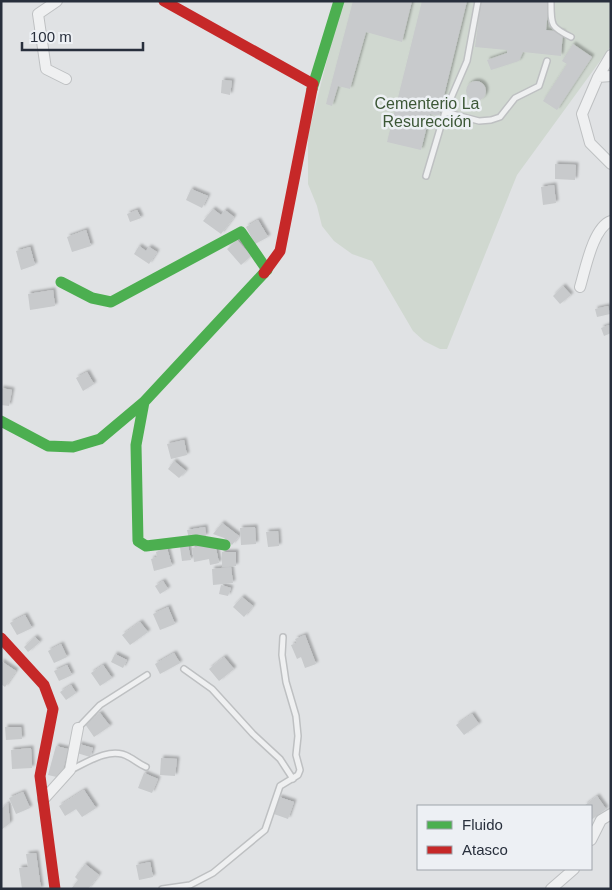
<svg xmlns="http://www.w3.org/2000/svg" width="612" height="890" viewBox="0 0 612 890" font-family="Helvetica,sans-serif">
  <defs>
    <filter id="shadow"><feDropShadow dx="2.5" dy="-2.5" stdDeviation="1" flood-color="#0004"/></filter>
  </defs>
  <rect width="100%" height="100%" fill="#e0e2e4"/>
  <path fill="#d0d8d0" d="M 342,1 L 611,1 L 611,46 L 517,175 L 447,349 L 440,349 L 424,341 L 413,331 L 372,261 L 352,254 L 334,241 L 322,226 L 317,206 L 308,184 L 308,135 Z"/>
  <path fill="#c8cacc" filter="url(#shadow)" d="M 353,1 L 412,1 L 402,42 L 366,32 L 350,89 L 338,86 L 332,106 L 326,104 Z
    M 422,1 L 467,1 L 439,116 L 430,114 L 421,150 L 387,142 Z
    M 481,1 L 549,2 L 546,30 L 563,32 L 561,56 L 523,52 L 519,61 L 491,70 L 487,60 L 507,53 L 507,50 L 475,47 Z
    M 573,44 L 592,57 L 557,110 L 543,101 L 567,64 L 562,61 Z
    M 222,80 L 232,81 L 230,95 L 221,93 Z
    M466 91a10 10 0 1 1 20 0a10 10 0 1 1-20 0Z
    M 555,164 L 576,165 L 575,180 L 555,179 Z
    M 554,185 L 556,203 L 543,205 L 541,187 Z
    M 191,189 L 208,196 L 202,208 L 186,200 Z
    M 213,209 L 221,215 L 225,210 L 234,217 L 221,234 L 203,221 Z
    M 137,210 L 141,218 L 130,222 L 127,214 Z
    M 258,220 L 268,237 L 255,244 L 246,227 Z
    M 86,230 L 91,246 L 72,252 L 67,237 Z
    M 237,240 L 251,256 L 241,265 L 227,249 Z
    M 139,246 L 146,251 L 149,247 L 157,252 L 149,264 L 134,254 Z
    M 30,247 L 35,265 L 21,270 L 16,251 Z
    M 563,286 L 571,295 L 560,304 L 553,296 Z
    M 53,290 L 55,306 L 30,310 L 28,294 Z
    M 608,306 L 610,314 L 597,317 L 595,309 Z
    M 609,325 L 611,333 L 604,336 L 601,328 Z
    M 87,372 L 94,384 L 83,391 L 76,378 Z
    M 1,388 L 12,390 L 9,406 L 1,405 Z
    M 184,440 L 187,455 L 171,459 L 167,444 Z
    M 174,461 L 186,471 L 179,478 L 168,469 Z
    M 222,523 L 239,536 L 232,545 L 224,538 L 213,534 Z
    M 205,527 L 206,536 L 189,539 L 187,530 Z
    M 255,527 L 256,544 L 241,545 L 240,528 Z
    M 278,531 L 279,546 L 268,547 L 266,532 Z
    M 215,543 L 219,563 L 210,565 L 209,559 L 194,562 L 192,548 Z
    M 188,545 L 191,560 L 182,561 L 180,547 Z
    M 167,548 L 172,566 L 154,571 L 151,559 L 157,557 L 156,552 Z
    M 222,552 L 236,552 L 236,566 L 222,567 Z
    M 231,567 L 233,583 L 213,585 L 212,569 Z
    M 163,581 L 168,589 L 160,594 L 155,586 Z
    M 221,585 L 231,588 L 228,596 L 219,594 Z
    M 242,597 L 253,606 L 244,617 L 233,607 Z
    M 168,607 L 175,624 L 160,630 L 153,614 Z
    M 25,615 L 32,628 L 17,635 L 10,623 Z
    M 140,622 L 148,632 L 130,645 L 122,635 Z
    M 305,635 L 316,664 L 305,668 L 301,657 L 297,659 L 291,645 L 297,643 L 295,639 Z
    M 35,637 L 40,642 L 28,652 L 24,647 Z
    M 61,644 L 67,657 L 54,663 L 48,651 Z
    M 174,653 L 180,663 L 160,674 L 155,664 Z
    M 115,654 L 127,660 L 123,668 L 111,662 Z
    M 224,657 L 234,669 L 219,681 L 209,669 Z
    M 1,661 L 16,671 L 5,687 L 1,684 Z
    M 67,665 L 72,675 L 59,681 L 54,671 Z
    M 103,665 L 112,678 L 100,686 L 91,673 Z
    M 71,685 L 76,693 L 66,700 L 60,692 Z
    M 100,713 L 110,726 L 94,737 L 85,724 Z
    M 472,714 L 479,724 L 464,735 L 456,725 Z
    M 5,727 L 21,727 L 22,739 L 6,740 Z
    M 79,744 L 93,748 L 90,757 L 77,753 Z
    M 56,746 L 68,749 L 61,778 L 48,775 Z
    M 31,748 L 32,768 L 12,769 L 11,750 Z
    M 161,758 L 177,759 L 175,776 L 160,775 Z
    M 144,773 L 158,779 L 152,793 L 138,788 Z
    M 84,790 L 96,808 L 82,817 L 76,809 L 65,816 L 59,806 Z
    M 23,792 L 30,808 L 16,814 L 9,798 Z
    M 597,796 L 606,809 L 591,820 L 591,806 L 584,806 Z
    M 279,797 L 294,802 L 288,819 L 274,814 Z
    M 8,803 L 10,823 L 1,830 L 1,809 Z
    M 36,853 L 41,889 L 22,889 L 19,868 L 28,867 L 26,854 Z
    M 150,862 L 153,877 L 139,880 L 136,865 Z
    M 85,864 L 99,875 L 88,889 L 71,889 L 78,880 L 75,877 Z"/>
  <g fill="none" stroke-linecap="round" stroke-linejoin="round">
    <g stroke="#bec0c2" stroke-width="8">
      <path id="lane" d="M 551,1 C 551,25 550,27 571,37
        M 445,112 L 479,121 L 491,120 L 500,117 L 515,98 L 539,86 L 547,61
        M 426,176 L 445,112 L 467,61 L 478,1
        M 184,669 L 212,689 L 253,734 L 280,759 L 293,779
        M 78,728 L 100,705 L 147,675
        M 71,770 C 87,762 111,746 129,757 C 135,760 139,764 146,767
        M 162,889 L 190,885 L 213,873 L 265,830 L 280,786 L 298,775 L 300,770 L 296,755 L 298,736 L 296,716 L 286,682 L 282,655 L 283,637"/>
    </g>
    <g stroke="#bec0c2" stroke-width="12">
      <path id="street" d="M 57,1 L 38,14 L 46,69 L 66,79
        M 611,55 L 598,77 L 582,114 L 590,143 L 611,164
        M 598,77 L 611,76
        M 580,287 C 585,271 593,227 611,221
        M 43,800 L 70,770 L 78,728
        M 591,840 L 601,820 L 611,814
        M 551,889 L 574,869"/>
    </g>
    <use href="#lane" stroke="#eff0f1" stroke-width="5"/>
    <use href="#street" stroke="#eff0f1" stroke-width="10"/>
    <path stroke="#4caf50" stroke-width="11" d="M 312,89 L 339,1
      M 61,282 L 92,298 L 111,302 L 241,232 L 267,270
      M 144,402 L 136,445 L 138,541 L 146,546 L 196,540 L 225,545
      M 1,421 L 48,446 L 73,447 L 100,439 L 144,402 L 264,273"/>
    <path stroke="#c62828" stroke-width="11" d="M 164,1 L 313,84
      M 264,273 L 280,251 L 312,89
      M 1,638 L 44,685 L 53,709 L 40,776 L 55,889"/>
  </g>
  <g text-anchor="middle" stroke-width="5" stroke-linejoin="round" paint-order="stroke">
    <g font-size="16" fill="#3c5736" stroke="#edf0f4">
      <text x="427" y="109">Cementerio La<tspan x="427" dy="18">Resurección</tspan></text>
    </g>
  </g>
  <rect width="612" height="890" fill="none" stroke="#282f3c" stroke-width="5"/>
  <rect x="417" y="805" width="175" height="65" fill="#edf0f4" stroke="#9ea3aa"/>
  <rect x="427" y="821" width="25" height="8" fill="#4caf50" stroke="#9ea3aa"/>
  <text x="462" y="830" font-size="15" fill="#282f3c">Fluido</text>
  <rect x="427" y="846" width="25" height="8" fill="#c62828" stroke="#9ea3aa"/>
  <text x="462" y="855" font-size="15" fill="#282f3c">Atasco</text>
  <path d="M22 42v8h121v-8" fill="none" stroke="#282f3c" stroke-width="2.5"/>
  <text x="30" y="42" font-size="15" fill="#282f3c" stroke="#edf0f4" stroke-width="4" paint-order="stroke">100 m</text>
</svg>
